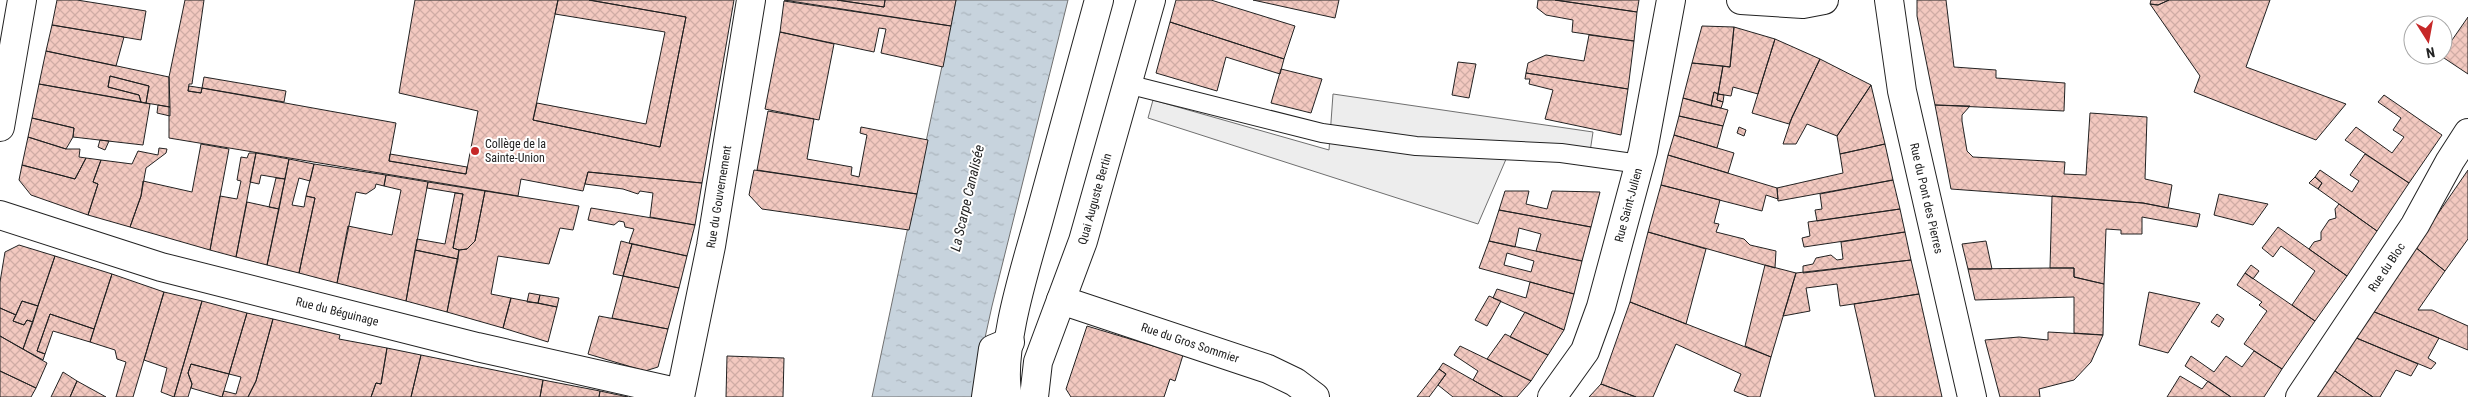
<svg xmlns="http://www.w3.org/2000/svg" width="2468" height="397" viewBox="0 0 2468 397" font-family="'Roboto Condensed',sans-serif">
  <defs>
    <pattern id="water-ripples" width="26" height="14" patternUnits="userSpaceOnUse" patternTransform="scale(1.25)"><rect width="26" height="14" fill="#c7d3dd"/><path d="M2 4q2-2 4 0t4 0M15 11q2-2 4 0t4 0" fill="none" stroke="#abb5bd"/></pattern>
    <pattern id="building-cross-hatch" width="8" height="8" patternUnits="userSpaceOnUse" patternTransform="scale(1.25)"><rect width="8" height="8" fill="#f3c9c0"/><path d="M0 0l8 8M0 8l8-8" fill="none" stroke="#d0aca5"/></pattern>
  </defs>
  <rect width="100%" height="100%" fill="#fff"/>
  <path fill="#ededed" stroke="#6f6f6f" d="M 1333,94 L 1593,132 L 1590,152 L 1513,143 L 1478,224 L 1148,118 L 1153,100 L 1329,150 Z"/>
  <path fill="url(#water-ripples)" stroke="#6f6f6f" d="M 956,0 L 1068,0 L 992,306 L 972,397 L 872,397 Z"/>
  <path fill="url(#building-cross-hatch)" stroke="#222" fill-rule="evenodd" d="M 57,0 L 77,0 L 146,11 L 141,40 L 52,25 Z
    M 185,0 L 204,0 L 192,84 L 189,84 L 188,91 L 201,93 L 202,88 L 396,123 L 389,161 L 466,174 L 478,111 L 399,93 L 415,0 L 558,0 L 533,120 L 660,147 L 686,17 L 589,0 L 734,0 L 702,183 L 588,172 L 583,191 L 521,179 L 518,196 L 169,138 L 169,77 Z
    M 558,0 L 589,0 L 686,17 L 660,147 L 533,120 L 537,103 L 646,124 L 665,32 L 555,14 Z
    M 784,0 L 837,0 L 884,7 L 885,0 L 956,0 L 951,26 Z
    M 837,0 L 885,0 L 884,7 Z
    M 1176,0 L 1211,0 L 1295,26 L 1284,59 L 1170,22 Z
    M 1253,0 L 1339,0 L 1335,18 Z
    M 1538,0 L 1555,0 L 1637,12 L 1634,41 L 1572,32 L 1573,20 L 1546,15 L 1537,8 Z
    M 1555,0 L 1639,0 L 1637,12 Z
    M 1917,0 L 1946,0 L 1954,67 L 1996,70 L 1996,78 L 2065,83 L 2064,111 L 1935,105 L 1917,16 Z
    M 2151,0 L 2169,0 L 2158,5 L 2150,4 Z
    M 2169,0 L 2270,0 L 2246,67 L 2346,104 L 2316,140 L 2194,92 L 2200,76 L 2150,4 L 2158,5 Z
    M 784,1 L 951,26 L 943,67 L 881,53 L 886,29 L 879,28 L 874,52 L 780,32 Z
    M 2468,17 L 2468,74 L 2441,56 Z
    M 1170,22 L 1284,59 L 1280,74 L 1226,57 L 1217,91 L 1156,73 Z
    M 52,25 L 124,37 L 116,66 L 46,51 Z
    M 1702,26 L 1734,27 L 1730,67 L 1692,63 Z
    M 1734,27 L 1775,39 L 1758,94 L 1733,87 L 1731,96 L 1718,94 L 1723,66 L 1730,67 Z
    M 780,32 L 834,44 L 819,120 L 765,109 Z
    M 1589,35 L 1634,41 L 1628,89 L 1526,73 L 1528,63 L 1546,55 L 1584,61 Z
    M 1775,39 L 1820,59 L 1789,124 L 1752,113 Z
    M 46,51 L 169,77 L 170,107 L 146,103 L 149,86 L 110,76 L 108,87 L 139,95 L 141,102 L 39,84 Z
    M 1820,59 L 1871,85 L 1837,136 L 1807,124 L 1796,144 L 1783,144 L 1792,117 Z
    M 1458,62 L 1476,64 L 1469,98 L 1452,95 Z
    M 1692,63 L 1723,66 L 1718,94 L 1714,92 L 1711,106 L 1683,98 Z
    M 1281,69 L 1322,79 L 1311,113 L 1271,103 Z
    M 1526,73 L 1628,89 L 1621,135 L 1545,119 L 1553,90 L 1529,84 L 1530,79 L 1525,79 Z
    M 110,76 L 149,86 L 146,103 L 141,102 L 139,95 L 108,87 Z
    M 204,77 L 286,91 L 284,102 L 202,88 Z
    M 39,84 L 150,104 L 143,145 L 73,137 L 74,128 L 32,118 Z
    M 1871,85 L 1885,144 L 1840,154 L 1837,136 Z
    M 189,86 L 202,88 L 201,93 L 188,91 Z
    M 1714,92 L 1718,94 L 1717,100 L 1723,102 L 1721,108 L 1711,106 Z
    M 1718,94 L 1724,95 L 1723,102 L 1717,100 Z
    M 2384,95 L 2442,135 L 2409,183 L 2345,140 L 2356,127 L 2392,153 L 2404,137 L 2393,130 L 2401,118 L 2378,102 Z
    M 1683,98 L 1728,110 L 1723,126 L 1679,116 Z
    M 158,105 L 170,107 L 170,116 L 157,113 Z
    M 1935,105 L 1970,106 L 1962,115 L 1962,121 L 1967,151 L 1973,157 L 2065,162 L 2064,174 L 2086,175 L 2090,113 L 2147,117 L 2145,179 L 2172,185 L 2168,208 L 2143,203 L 1951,189 Z
    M 768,111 L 814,119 L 807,159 L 852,167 L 851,175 L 859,177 L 867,135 L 860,133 L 861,127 L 928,140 L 917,194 L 757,170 Z
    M 1679,116 L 1723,126 L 1717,148 L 1674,135 Z
    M 32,118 L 74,128 L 73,137 L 66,149 L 28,137 Z
    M 1739,127 L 1746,130 L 1744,136 L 1737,133 Z
    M 1674,135 L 1734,153 L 1728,173 L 1668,155 Z
    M 28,137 L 66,149 L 80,149 L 79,157 L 86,158 L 75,179 L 22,165 Z
    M 100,140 L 109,141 L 105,150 L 98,147 Z
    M 201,144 L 229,149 L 210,250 L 130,227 L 141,196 L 143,181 L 192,192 Z
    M 1885,144 L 1893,180 L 1778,201 L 1777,188 L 1843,173 L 1840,154 Z
    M 159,148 L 167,149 L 166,153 L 146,168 L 141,196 L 130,227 L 88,215 L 98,184 L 93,182 L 101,160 L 132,164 L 138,151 L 158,155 Z
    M 249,153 L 256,153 L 236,257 L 210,250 L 220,196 L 237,199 L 241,181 L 237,180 L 241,157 L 247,158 Z
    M 256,153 L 289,159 L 285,179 L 261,175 L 259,184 L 250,182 Z
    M 390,154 L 467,167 L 466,174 L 389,161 Z
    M 2365,154 L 2409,183 L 2377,231 L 2318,189 L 2322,183 L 2315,177 L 2320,170 L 2352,192 L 2359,181 L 2350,175 Z
    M 1668,155 L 1777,188 L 1778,199 L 1766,195 L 1762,211 L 1661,185 Z
    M 86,158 L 101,160 L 93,182 L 98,184 L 88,215 L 31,195 L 19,180 L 22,165 L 75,179 Z
    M 289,159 L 314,164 L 310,181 L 299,178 L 292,205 L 304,207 L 306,196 L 315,198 L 299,273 L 267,265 Z
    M 314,164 L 386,175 L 384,186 L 376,184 L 375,188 L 366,194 L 356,192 L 337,283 L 299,273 L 315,198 L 306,196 Z
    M 754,170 L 917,194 L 909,230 L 762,209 L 749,195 Z
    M 2468,170 L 2468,239 L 2445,271 L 2415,247 Z
    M 588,172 L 702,183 L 695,225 L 650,217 L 653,193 L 640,191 L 638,194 L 623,189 L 585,184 Z
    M 386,175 L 428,182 L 406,301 L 337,283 L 348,226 L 392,235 L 401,190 L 384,186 Z
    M 2315,177 L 2322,183 L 2318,189 L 2309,183 Z
    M 276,178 L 285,179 L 279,209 L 269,207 Z
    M 1893,180 L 1900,209 L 1817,221 L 1815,210 L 1822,209 L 1820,194 Z
    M 428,182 L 485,191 L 475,241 L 467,249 L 459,250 L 453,248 L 463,194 L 427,188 Z
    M 1661,185 L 1720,200 L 1714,223 L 1719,224 L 1716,232 L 1744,239 L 1750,245 L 1776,251 L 1775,268 L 1648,232 Z
    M 485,191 L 579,206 L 573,230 L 560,228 L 549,264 L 498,256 L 491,294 L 511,298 L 503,328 L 447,312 L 459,250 L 467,249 L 475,241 Z
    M 1505,191 L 1529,191 L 1526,204 L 1547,209 L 1552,191 L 1600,192 L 1591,227 L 1499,210 Z
    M 455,193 L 463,194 L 453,248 L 459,250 L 458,259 L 415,250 L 417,239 L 445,244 Z
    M 2219,194 L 2268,204 L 2253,225 L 2214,215 Z
    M 2052,196 L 2143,203 L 2200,214 L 2197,227 L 2142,217 L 2142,234 L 2121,234 L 2121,230 L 2106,229 L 2104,284 L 2074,277 L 2074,268 L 2050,268 Z
    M 247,202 L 279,209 L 267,265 L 236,257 Z
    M 2339,204 L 2377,231 L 2347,276 L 2309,249 L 2314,242 L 2321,240 L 2321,232 L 2329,220 L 2336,218 L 2335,209 Z
    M 591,208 L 695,225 L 687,256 L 629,243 L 634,229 L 625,227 L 624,222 L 619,221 L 614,225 L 588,220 Z
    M 1900,209 L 1905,232 L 1804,247 L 1802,238 L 1810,236 L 1808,222 Z
    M 1499,210 L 1591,227 L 1582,261 L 1536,251 L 1541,234 L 1519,228 L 1515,247 L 1489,241 Z
    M 2278,227 L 2347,276 L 2315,321 L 2292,305 L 2315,271 L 2281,246 L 2273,257 L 2262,248 Z
    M 1648,232 L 1706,249 L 1686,324 L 1630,302 Z
    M 1905,232 L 1911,260 L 1803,273 L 1803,266 L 1813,264 L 1816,258 L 1831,255 L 1837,260 L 1843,259 L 1841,242 Z
    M 621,241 L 632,244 L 623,276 L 613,274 Z
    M 1489,241 L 1582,261 L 1574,294 L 1479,268 ZM 1507,253 L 1534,261 L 1531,272 L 1504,265 Z
    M 1986,241 L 1992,269 L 1968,269 L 1962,244 Z
    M 632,244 L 687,256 L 679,288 L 623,276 Z
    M 19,245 L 55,256 L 38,306 L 22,301 L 16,315 L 0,308 L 0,282 L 5,252 Z
    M 2415,247 L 2445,271 L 2418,310 L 2432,310 L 2468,326 L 2468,350 L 2372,311 Z
    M 415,250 L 458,259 L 447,312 L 406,301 Z
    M 55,256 L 112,274 L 94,329 L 50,314 L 37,351 L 45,354 L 43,360 L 23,349 Z
    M 1911,260 L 1919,294 L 1840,306 L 1837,284 L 1806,288 L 1810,311 L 1783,316 L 1796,273 Z
    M 1765,265 L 1796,273 L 1771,357 L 1745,346 Z
    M 2251,265 L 2259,271 L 2253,279 L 2245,273 Z
    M 2050,268 L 2074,268 L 2074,277 L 2104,284 L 2103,335 L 2074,333 L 2074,297 L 1975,300 L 1968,269 Z
    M 2245,273 L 2315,321 L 2282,369 L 2244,344 L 2267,311 L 2259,305 L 2262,302 L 2237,285 Z
    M 112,274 L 164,292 L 133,397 L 116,397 L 126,362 L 117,359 L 115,350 L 90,342 Z
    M 623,276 L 679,288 L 668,329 L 612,318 Z
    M 1530,282 L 1574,294 L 1564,330 L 1493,298 L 1497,289 L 1526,298 Z
    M 164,292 L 202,301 L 174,397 L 161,392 L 167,368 L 144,360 Z
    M 2149,292 L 2200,303 L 2168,353 L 2139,345 Z
    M 529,293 L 540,295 L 538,303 L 527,302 Z
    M 1919,294 L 1942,397 L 1875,397 L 1854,304 Z
    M 540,295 L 559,298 L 557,307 L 538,303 Z
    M 1489,296 L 1501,301 L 1487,326 L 1475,320 Z
    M 511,298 L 557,307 L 548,342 L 503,328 Z
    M 22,301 L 38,306 L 33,322 L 27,320 L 24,325 L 13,321 Z
    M 202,301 L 247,313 L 229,374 L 191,364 L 188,373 L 192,384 L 188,397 L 174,397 Z
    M 1630,302 L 1771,357 L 1760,397 L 1749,397 L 1734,391 L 1741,374 L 1676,344 L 1653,397 L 1636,397 L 1601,384 Z
    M 0,308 L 16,315 L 13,321 L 24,325 L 27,320 L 33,322 L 23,349 L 0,336 Z
    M 2372,311 L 2439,338 L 2428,358 L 2436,363 L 2431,369 L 2354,337 Z
    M 1525,312 L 1564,330 L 1548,355 L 1510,337 Z
    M 247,313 L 273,319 L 256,381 L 248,397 L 222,397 L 224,391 L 236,394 L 241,377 L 229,374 Z
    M 50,314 L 94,329 L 90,342 L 53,331 L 45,354 L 37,351 Z
    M 2217,314 L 2224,319 L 2219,327 L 2211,322 Z
    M 599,316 L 668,329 L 658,367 L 645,371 L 588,354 Z
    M 273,319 L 340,335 L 339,339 L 387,348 L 381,384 L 376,383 L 371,397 L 248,397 L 256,381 Z
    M 1087,326 L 1183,355 L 1175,381 L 1170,379 L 1164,397 L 1071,397 L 1066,389 Z
    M 2048,332 L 2103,335 L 2091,362 L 2074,380 L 2039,389 L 2040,397 L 2000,397 L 1985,340 L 2019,337 L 2048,340 Z
    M 1505,334 L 1548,355 L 1531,381 L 1487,359 Z
    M 0,336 L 47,363 L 36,388 L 0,371 Z
    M 2354,337 L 2418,364 L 2411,376 L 2396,370 L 2380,397 L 2373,397 L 2332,369 Z
    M 1460,346 L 1491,361 L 1531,381 L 1517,397 L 1503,397 L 1473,380 L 1478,371 L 1454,355 Z
    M 387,348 L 421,355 L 411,397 L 371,397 L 376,383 L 381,384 Z
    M 2254,351 L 2282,369 L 2264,397 L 2231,397 L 2185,366 L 2191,356 L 2214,372 L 2226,356 L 2242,367 Z
    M 421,355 L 543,380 L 540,397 L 411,397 Z
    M 727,356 L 784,358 L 783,397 L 726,397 Z
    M 1443,363 L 1503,397 L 1453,397 L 1438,385 L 1446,374 L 1439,369 Z
    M 191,364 L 229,374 L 222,397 L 191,388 L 192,384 L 188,373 Z
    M 1439,369 L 1446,374 L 1438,385 L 1429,397 L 1417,397 Z
    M 2332,369 L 2373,397 L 2313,397 Z
    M 0,371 L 36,388 L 31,397 L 0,397 Z
    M 63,372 L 77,381 L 70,397 L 51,397 Z
    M 2180,376 L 2202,389 L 2208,381 L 2231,397 L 2167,397 Z
    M 543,380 L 600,391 L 599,397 L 540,397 Z
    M 77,381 L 106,397 L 70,397 Z
    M 1601,384 L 1636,397 L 1589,397 Z
    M 600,391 L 628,397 L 599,397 Z"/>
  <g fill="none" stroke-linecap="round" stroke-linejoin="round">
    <g stroke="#222" stroke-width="20">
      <path id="lane" d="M 1127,84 L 1322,133 L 1416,146 L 1561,153 L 1640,164"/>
    </g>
    <g stroke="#222" stroke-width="30">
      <g id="street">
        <path d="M 1741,0 L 1803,4 L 1824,0"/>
        <path id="s1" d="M 1889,0 L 1902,91 L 1972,397"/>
        <path d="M 0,127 L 22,0"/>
        <path id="s2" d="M 0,215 L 161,267 L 477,347 L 680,393"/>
        <path id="s3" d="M 1061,300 L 1268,369 L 1295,382 L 1315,397"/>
        <path id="s4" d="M 680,397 L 711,246 L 751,0"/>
        <path d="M 986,397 L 993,349 L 1010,342"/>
        <path id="s5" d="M 1552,397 L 1585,351 L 1601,307 L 1643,151 L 1671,0"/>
        <path id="s6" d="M 2300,397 L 2415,225 L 2450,161 L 2468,133"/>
      </g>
    </g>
    <g stroke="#222" stroke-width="30">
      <g id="secondary">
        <path d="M 1008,397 C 998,351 1026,266 1039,219 C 1059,146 1079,73 1099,0"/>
        <path id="s7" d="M 1034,397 L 1038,362 L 1083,241 L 1151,0"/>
      </g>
    </g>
    <use href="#lane" stroke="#fff" stroke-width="18"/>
    <use href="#street" stroke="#fff" stroke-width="28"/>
    <use href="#secondary" stroke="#fff" stroke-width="28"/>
  </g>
  <circle fill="#c62828" stroke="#fff" stroke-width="2" cx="475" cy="151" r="5"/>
  <g text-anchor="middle" stroke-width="4" stroke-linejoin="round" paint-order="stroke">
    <g font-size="12" fill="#222" stroke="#fff" text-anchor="start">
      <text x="485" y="148">Collège de la<tspan x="485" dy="14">Sainte-Union</tspan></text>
    </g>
    <g font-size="12" fill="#222" stroke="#fff">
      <text dy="4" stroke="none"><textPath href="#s4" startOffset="204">Rue du Gouvernement</textPath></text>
      <text dy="4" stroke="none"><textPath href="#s1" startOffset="202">Rue du Pont des Pierres</textPath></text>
      <text dy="4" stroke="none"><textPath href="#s7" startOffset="208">Quai Auguste Bertin</textPath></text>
      <text dy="4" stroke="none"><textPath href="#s5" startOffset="209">Rue Saint-Julien</textPath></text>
      <text dy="4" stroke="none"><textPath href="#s6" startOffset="156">Rue du Bloc</textPath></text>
      <text dy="4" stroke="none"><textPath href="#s2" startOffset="351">Rue du Béguinage</textPath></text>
      <text dy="4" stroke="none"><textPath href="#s3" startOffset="136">Rue du Gros Sommier</textPath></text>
    </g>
    <g font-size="14" font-style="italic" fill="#222" stroke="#fff">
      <text transform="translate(967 198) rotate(-77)" y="5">La Scarpe Canalisée</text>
    </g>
  </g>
  <g transform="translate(2428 40) rotate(169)"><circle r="24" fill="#ffffff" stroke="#a7a7a7"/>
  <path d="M0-4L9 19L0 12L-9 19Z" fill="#c62828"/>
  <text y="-8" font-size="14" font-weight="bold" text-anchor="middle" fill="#222222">N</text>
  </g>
</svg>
